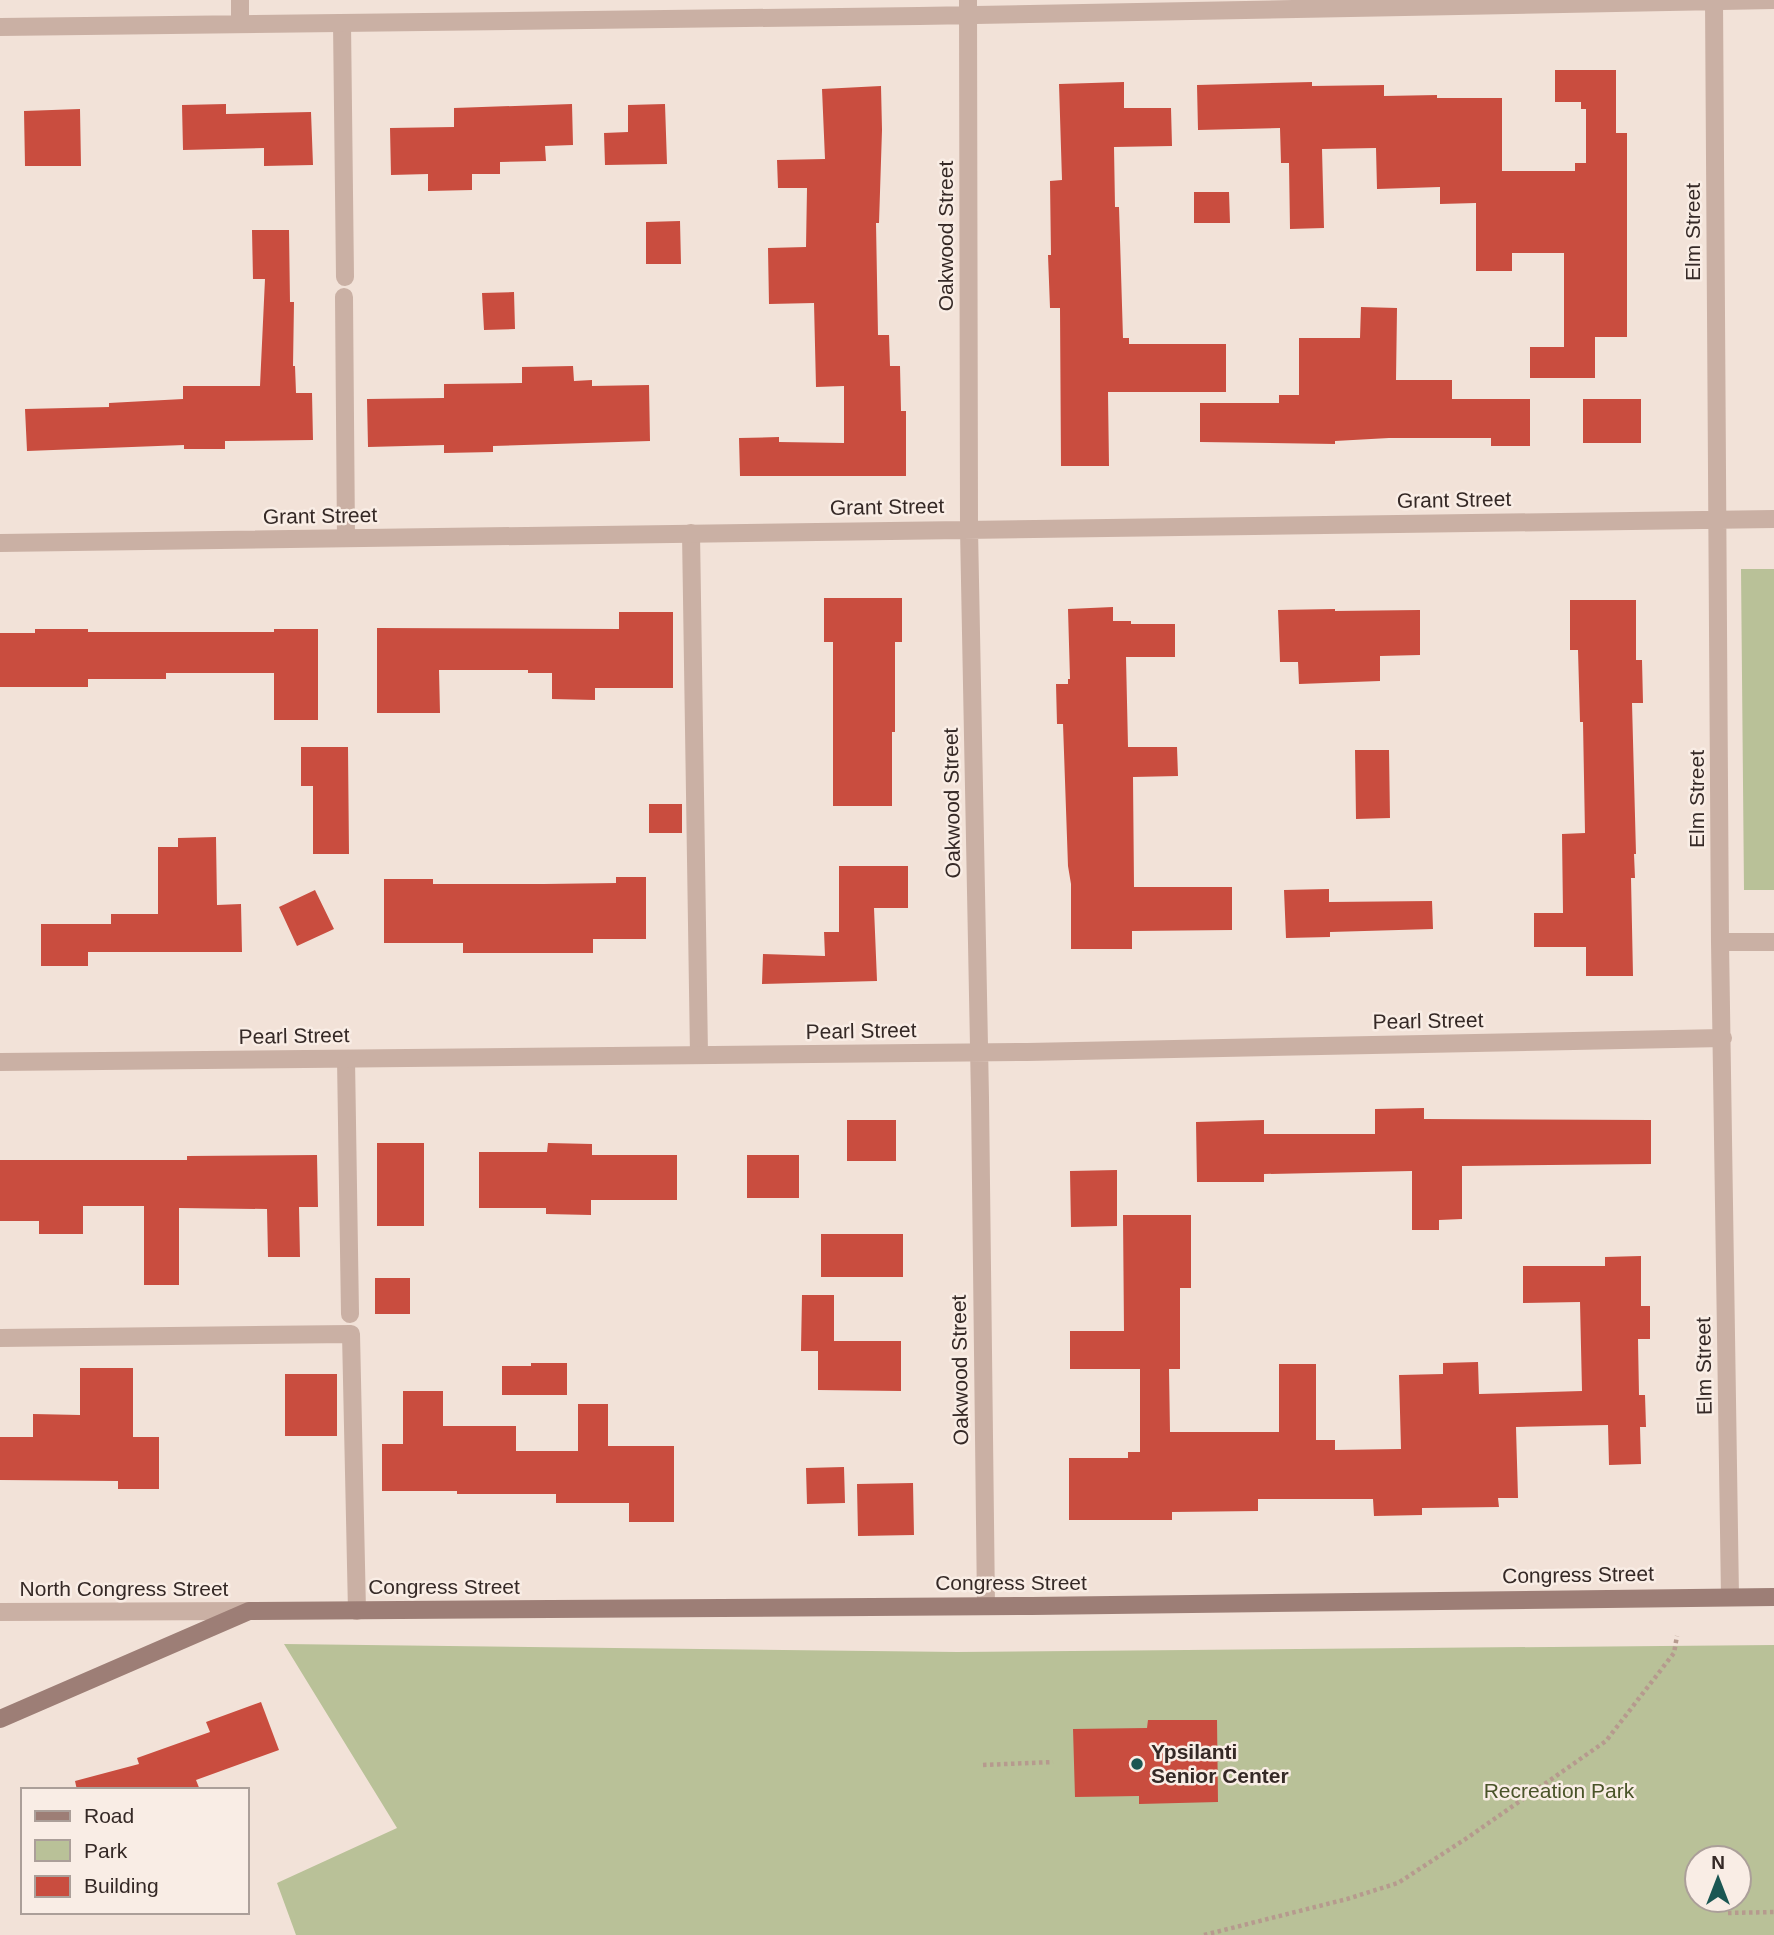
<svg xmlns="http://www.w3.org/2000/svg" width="1774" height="1935" viewBox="0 0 1774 1935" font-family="Helvetica,sans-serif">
  <rect width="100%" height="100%" fill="#f2e2d8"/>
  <path fill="#b9c198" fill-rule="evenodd" d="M 1741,569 L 1774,569 L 1774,890 L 1744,890 Z
    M 284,1644 L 957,1652 L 1774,1645 L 1774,1935 L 296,1935 L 277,1883 L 397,1828 ZM 1697,1858 L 1739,1858 L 1739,1900 L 1697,1900 Z"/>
  <path fill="#c94d3f" d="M 1555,70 L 1616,70 L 1616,133 L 1627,133 L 1627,337 L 1595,337 L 1595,378 L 1530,378 L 1530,347 L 1564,347 L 1564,253 L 1512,253 L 1512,271 L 1476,271 L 1476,203 L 1440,204 L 1440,187 L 1377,189 L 1376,148 L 1322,149 L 1324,228 L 1290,229 L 1289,163 L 1281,163 L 1280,128 L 1198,130 L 1197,85 L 1312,82 L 1312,86 L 1384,85 L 1384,96 L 1437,95 L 1437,98 L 1502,98 L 1502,171 L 1575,171 L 1575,163 L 1586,163 L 1586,109 L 1581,109 L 1581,102 L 1555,102 Z
    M 1124,82 L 1124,108 L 1171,108 L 1172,146 L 1114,147 L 1115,207 L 1119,207 L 1123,338 L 1129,338 L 1129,344 L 1226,344 L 1226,392 L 1108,392 L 1109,466 L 1061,466 L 1060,308 L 1050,308 L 1048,255 L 1051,255 L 1050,181 L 1062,180 L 1059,84 Z
    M 881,86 L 882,130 L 879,223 L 876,223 L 878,335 L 889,335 L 890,366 L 900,366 L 901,411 L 906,411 L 906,476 L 740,476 L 739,438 L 779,437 L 779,442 L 844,443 L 844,386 L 816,387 L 814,303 L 769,304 L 768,248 L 806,247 L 807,188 L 778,188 L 777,160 L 825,159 L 822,89 Z
    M 226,104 L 226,114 L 311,112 L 313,165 L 264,166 L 264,148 L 183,150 L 182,105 Z
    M 572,104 L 573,145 L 545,146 L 546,161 L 500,162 L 500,174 L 472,174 L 472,190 L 428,191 L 428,174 L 391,175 L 390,128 L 454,127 L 454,108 Z
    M 665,104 L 667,164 L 605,165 L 604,133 L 628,132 L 628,105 Z
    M 80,109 L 81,166 L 25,166 L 24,111 Z
    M 1194,192 L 1229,192 L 1230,223 L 1194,223 Z
    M 680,221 L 681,264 L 646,264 L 646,222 Z
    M 252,230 L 289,230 L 290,302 L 294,302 L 293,366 L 295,366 L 296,393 L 312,393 L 313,440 L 225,441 L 225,449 L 184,449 L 184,445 L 27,451 L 25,409 L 109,407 L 109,403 L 183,399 L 183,386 L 260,386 L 265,279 L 253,279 Z
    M 514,292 L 515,329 L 484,330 L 482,293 Z
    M 1361,307 L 1397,308 L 1396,380 L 1452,380 L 1452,399 L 1530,399 L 1530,446 L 1491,446 L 1491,438 L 1389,438 L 1335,441 L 1335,444 L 1200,442 L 1200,403 L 1279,403 L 1279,395 L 1299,395 L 1299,338 L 1360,338 Z
    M 573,366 L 574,381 L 592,380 L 592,386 L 649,385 L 650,441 L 493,446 L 493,452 L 444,453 L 444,445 L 368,447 L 367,399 L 444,398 L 444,384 L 522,383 L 522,367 Z
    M 1583,399 L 1641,399 L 1641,443 L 1583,443 Z
    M 824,598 L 902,598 L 902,642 L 895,642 L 895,732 L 892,732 L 892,806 L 833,806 L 833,642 L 824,642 Z
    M 1570,600 L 1636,600 L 1636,660 L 1642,660 L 1643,703 L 1632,703 L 1636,854 L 1634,854 L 1635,878 L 1631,878 L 1633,976 L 1586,976 L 1586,947 L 1534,947 L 1534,913 L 1563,913 L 1562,834 L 1585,833 L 1583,722 L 1580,722 L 1578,650 L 1570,650 Z
    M 1113,607 L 1113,621 L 1131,621 L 1131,624 L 1175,624 L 1175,657 L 1126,657 L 1128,747 L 1177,747 L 1178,776 L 1133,777 L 1134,887 L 1232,887 L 1232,930 L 1132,931 L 1132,949 L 1071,949 L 1071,884 L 1068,866 L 1063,724 L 1057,724 L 1056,684 L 1068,684 L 1068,679 L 1070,679 L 1068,609 Z
    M 1335,609 L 1335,611 L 1420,610 L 1420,655 L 1380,656 L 1380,681 L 1299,684 L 1298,662 L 1280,662 L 1278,610 Z
    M 619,612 L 673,612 L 673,688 L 595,688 L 595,700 L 552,699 L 552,673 L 528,673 L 528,670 L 439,670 L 440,713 L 377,713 L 377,628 L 619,629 Z
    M 35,629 L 88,629 L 88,632 L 274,632 L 274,629 L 318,629 L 318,720 L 274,720 L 274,673 L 166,673 L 166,679 L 88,679 L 88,687 L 0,687 L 0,633 L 35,633 Z
    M 301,747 L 348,747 L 349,854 L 313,854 L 313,786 L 301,786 Z
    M 1355,750 L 1389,750 L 1390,818 L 1356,819 Z
    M 649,804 L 682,804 L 682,833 L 649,833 Z
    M 216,837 L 217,905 L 241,904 L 242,952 L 88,952 L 88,966 L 41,966 L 41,924 L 111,924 L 111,914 L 158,914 L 158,847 L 178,847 L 178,838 Z
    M 839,866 L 908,866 L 908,908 L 874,908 L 877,981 L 762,984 L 763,954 L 825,956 L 824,932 L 839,932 Z
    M 616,877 L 646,877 L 646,939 L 593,939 L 593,953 L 463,953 L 463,943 L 384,943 L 384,879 L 433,879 L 433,884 L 544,884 L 616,883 Z
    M 1329,889 L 1329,902 L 1432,901 L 1433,929 L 1330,932 L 1330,937 L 1286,938 L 1284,890 Z
    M 315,890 L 334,929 L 297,946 L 279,907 Z
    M 1424,1108 L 1424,1119 L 1651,1120 L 1651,1164 L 1462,1166 L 1462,1219 L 1439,1220 L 1439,1230 L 1412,1230 L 1412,1171 L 1264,1174 L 1264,1182 L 1197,1182 L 1196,1122 L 1264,1120 L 1264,1134 L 1375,1134 L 1375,1109 Z
    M 847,1120 L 896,1120 L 896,1161 L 847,1161 Z
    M 377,1143 L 424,1143 L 424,1226 L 377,1226 Z
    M 548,1143 L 592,1144 L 592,1155 L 677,1155 L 677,1200 L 591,1200 L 591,1215 L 546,1214 L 546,1208 L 479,1208 L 479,1152 L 547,1152 Z
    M 317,1155 L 318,1207 L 299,1207 L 300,1257 L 268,1257 L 267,1209 L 179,1208 L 179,1285 L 144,1285 L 144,1206 L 83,1206 L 83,1234 L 39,1234 L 39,1221 L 0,1221 L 0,1160 L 187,1160 L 187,1156 Z
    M 747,1155 L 799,1155 L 799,1198 L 747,1198 Z
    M 1117,1170 L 1117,1226 L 1071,1227 L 1070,1171 Z
    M 1123,1215 L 1191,1215 L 1191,1288 L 1180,1288 L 1180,1369 L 1169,1369 L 1170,1432 L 1279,1432 L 1279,1364 L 1316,1364 L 1316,1440 L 1335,1440 L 1335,1450 L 1401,1449 L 1399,1375 L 1443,1374 L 1443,1363 L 1478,1362 L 1479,1394 L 1582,1391 L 1580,1302 L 1523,1303 L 1523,1266 L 1605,1266 L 1605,1257 L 1641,1256 L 1641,1306 L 1650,1306 L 1650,1339 L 1638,1339 L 1639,1395 L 1645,1395 L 1646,1427 L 1640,1427 L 1641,1464 L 1609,1465 L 1608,1425 L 1516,1427 L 1518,1498 L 1498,1498 L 1499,1507 L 1422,1508 L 1422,1515 L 1374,1516 L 1373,1499 L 1258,1499 L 1258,1511 L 1172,1512 L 1172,1520 L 1069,1520 L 1069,1458 L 1128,1458 L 1128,1452 L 1140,1452 L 1140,1369 L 1070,1369 L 1070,1331 L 1124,1331 Z
    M 821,1234 L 903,1234 L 903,1277 L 821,1277 Z
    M 375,1278 L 410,1278 L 410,1314 L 375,1314 Z
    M 802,1295 L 834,1295 L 834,1341 L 901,1341 L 901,1391 L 818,1390 L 818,1351 L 801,1351 Z
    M 531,1363 L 567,1363 L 567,1395 L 502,1395 L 502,1366 L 531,1366 Z
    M 80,1368 L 133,1368 L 133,1437 L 159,1437 L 159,1489 L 118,1489 L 118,1481 L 0,1480 L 0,1437 L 33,1437 L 33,1414 L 80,1415 Z
    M 285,1374 L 337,1374 L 337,1436 L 285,1436 Z
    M 403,1391 L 443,1391 L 443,1426 L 516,1426 L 516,1451 L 578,1451 L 578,1404 L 608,1404 L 608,1446 L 674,1446 L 674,1522 L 629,1522 L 629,1503 L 556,1503 L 556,1494 L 457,1494 L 457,1491 L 382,1491 L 382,1444 L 403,1444 Z
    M 844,1467 L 845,1503 L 807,1504 L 806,1468 Z
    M 913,1483 L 914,1535 L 858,1536 L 857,1484 Z
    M 261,1702 L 279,1750 L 196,1780 L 200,1790 L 77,1790 L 75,1781 L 139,1764 L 137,1758 L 210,1732 L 206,1722 Z
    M 1148,1720 L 1217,1720 L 1218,1802 L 1139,1804 L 1139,1796 L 1075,1797 L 1073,1729 L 1147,1728 Z"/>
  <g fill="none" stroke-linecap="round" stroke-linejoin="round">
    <path stroke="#b69a8e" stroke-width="4.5" stroke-dasharray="3.5 3.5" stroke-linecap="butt" d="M 983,1765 L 1053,1762
      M 1728,1913 L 1774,1912
      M 1204,1935 L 1347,1899 L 1398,1883 L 1470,1836 L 1606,1741 L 1674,1653 L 1677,1636"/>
    <path stroke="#cab0a4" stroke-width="18" d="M 342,23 L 345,277
      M 344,297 L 346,538
      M 691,533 L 699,1055
      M 346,1059 L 350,1314
      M 0,1338 L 351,1334 L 357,1611"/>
    <path stroke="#cab0a4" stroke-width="18" d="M 240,0 L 240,24
      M 968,0 L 969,529 L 980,1098 L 986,1606
      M 1714,0 L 1720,942 L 1730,1597
      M 0,27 L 919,16 L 1774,0
      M 0,543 L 1774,519
      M 1720,942 L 1774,942
      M 0,1062 L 1027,1052 L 1723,1038
      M 0,1612 L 249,1611"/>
    <path stroke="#9d7e76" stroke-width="18" d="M 0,1719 L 249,1611 L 1032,1606 L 1774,1597"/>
  </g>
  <circle fill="#1b5753" stroke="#f9ede5" stroke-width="2.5" cx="1137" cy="1764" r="7"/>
  <g text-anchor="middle" stroke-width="5" stroke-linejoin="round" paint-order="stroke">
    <g font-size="21" fill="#352926" stroke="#f9ede5">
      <text transform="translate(1693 232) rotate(-90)" y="7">Elm Street</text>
      <text transform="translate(946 236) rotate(-90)" y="7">Oakwood Street</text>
      <text transform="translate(1454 500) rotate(-1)" y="7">Grant Street</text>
      <text transform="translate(887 507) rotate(-1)" y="7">Grant Street</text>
      <text transform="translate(320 516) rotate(-1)" y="7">Grant Street</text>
      <text transform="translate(1697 799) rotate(-90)" y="7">Elm Street</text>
      <text transform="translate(952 803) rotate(-91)" y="7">Oakwood Street</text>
      <text transform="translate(1428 1021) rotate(-1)" y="7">Pearl Street</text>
      <text transform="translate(861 1031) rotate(-1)" y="7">Pearl Street</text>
      <text transform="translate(294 1036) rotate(-1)" y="7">Pearl Street</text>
      <text transform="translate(1704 1366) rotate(-91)" y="7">Elm Street</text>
      <text transform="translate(960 1370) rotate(-91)" y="7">Oakwood Street</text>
      <text transform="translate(1578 1575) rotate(-1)" y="7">Congress Street</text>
      <text x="1011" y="1590">Congress Street</text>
      <text x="444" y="1594">Congress Street</text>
      <text x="124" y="1596">North Congress Street</text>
    </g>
    <g font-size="21" font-weight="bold" fill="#352926" stroke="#f9ede5" text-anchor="start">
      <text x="1151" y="1759">Ypsilanti<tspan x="1151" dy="24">Senior Center</tspan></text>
    </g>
    <g font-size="21" fill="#4a5429" stroke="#f9ede5">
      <text x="1559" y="1798">Recreation Park</text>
    </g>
  </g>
  <rect x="21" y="1788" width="228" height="126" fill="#f9ede5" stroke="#ab9f99" stroke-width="2"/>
  <rect x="35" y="1811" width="35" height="10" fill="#9d7e76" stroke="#ab9f99" stroke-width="2"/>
  <text x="84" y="1823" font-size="21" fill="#352926">Road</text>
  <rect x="35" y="1840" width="35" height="21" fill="#b9c198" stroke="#ab9f99" stroke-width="2"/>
  <text x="84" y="1858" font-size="21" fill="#352926">Park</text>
  <rect x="35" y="1876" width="35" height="21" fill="#c94d3f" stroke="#ab9f99" stroke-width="2"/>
  <text x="84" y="1893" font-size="21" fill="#352926">Building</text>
  <g transform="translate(1718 1879)"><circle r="33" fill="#f9ede5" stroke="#ab9f99" stroke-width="2"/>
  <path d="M0-5L12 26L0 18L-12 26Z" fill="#1b5753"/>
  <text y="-10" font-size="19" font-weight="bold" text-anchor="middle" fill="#352926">N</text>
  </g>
</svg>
